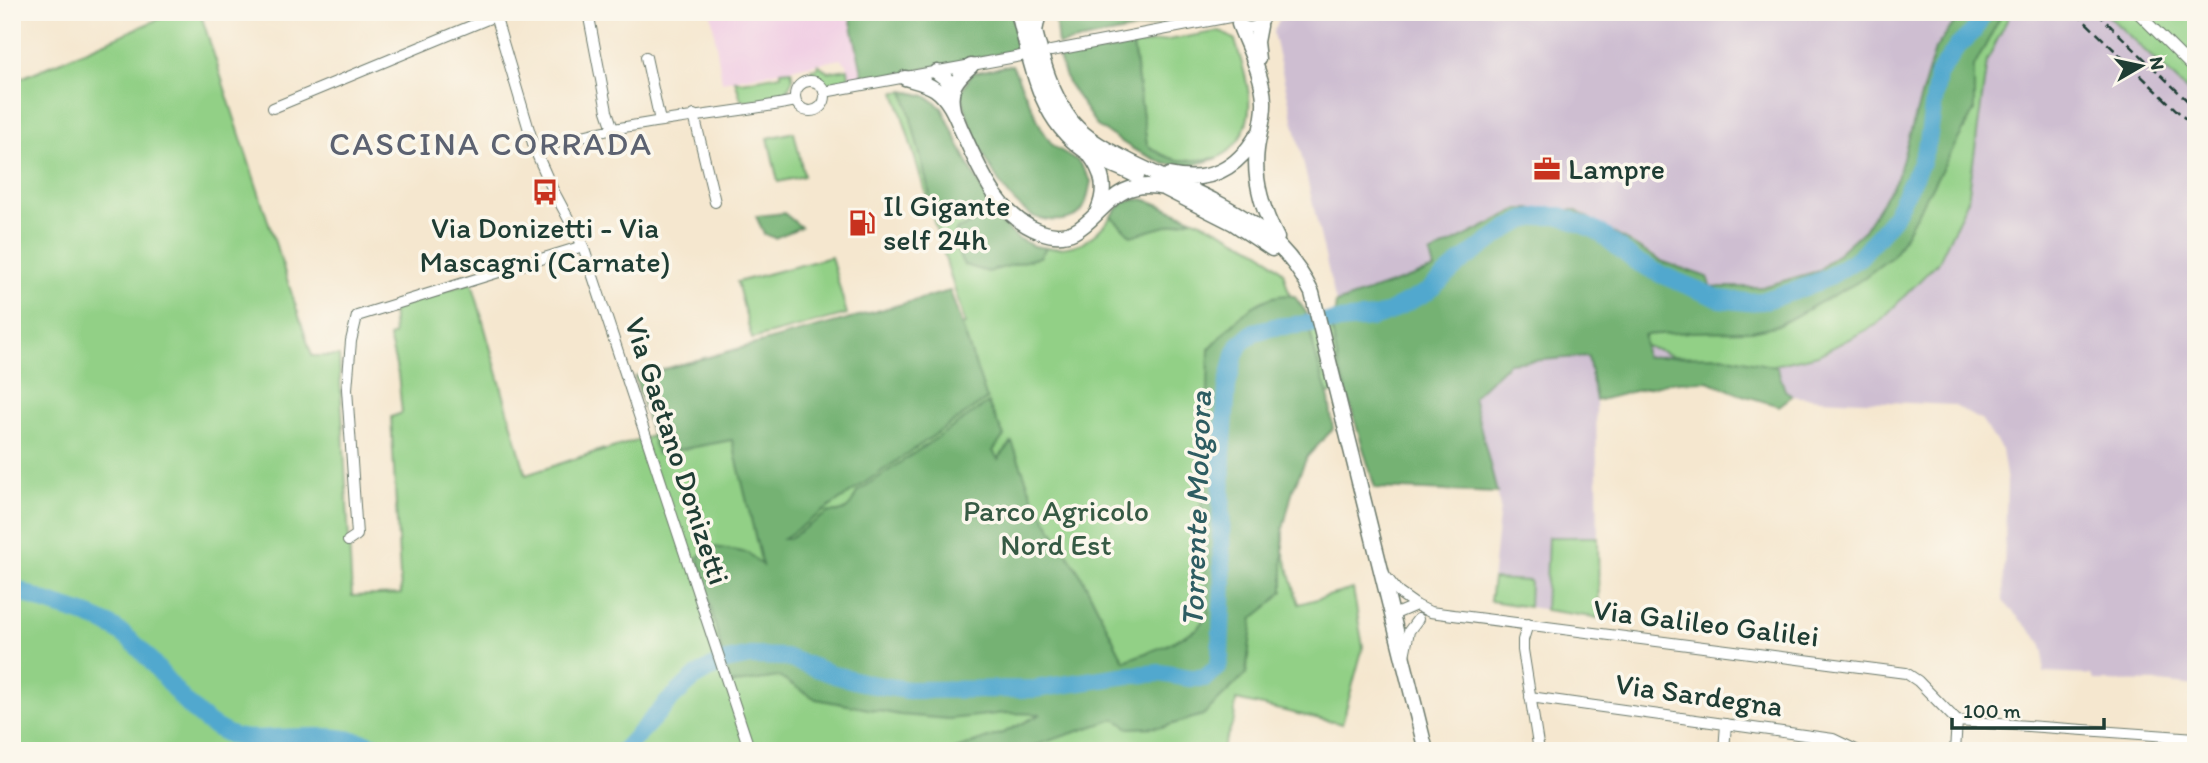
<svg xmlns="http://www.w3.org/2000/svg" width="2208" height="763" viewBox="0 0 2208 763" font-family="Itim,sans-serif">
  <rect width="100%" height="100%" fill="#fbf7ec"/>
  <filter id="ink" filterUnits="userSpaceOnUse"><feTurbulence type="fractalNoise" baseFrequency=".0143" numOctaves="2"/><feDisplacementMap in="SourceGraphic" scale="14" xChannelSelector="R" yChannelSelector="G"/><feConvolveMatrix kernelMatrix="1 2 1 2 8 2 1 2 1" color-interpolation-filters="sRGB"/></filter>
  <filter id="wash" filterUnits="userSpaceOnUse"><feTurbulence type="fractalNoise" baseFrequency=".00686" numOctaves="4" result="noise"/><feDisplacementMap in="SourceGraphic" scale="28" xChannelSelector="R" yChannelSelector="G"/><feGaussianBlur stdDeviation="1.57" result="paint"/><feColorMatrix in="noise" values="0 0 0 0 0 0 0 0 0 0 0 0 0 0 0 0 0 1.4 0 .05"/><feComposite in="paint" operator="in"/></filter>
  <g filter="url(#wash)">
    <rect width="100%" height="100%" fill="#f5e7cf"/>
    <path fill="#f1d0e4" d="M 711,12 L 849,12 L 864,81 L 850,83 L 847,64 L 841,59 L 722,82 Z"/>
    <path fill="#cebed1" d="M 1325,12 L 1962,12 L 1914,123 L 1897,178 L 1864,230 L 1818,271 L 1762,287 L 1711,287 L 1707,277 L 1661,261 L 1575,210 L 1435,269 L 1336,303 L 1273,33 L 1279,20 Z
      M 2003,12 L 2104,12 L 2196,99 L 2196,686 L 2159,682 L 2095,681 L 2091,675 L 2043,673 L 2044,652 L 2040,641 L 2003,601 L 2007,482 L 2002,450 L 1981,420 L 1953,405 L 1820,399 L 1792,396 L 1724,356 L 1645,357 L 1644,335 L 1858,282 Z
      M 1588,356 L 1596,401 L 1599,618 L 1490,601 L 1500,507 L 1473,397 L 1509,363 Z"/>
    <path fill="#92d086" stroke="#58865d" stroke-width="2" d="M 175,12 L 200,12 L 312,356 L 339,356 L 352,596 L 401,594 L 391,417 L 402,413 L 398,374 L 389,337 L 394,335 L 392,307 L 472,282 L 526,475 L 604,449 L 566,462 L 655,435 L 644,402 L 965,324 L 895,92 C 911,91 928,94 939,106 C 947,114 951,129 956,139 C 966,160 977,181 989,201 C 993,208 996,218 1002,224 C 1014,238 1030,247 1048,248 C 1088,250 1100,231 1122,203 L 1134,199 L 1153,202 L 1211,226 L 1262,252 L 1283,272 L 1297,320 L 1329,323 L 1426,292 L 1807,289 L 1888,209 L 1937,67 L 1961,12 L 2011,12 L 1987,61 L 1968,200 L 1939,261 L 1876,325 L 1818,355 L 1765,367 L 1764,365 L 1673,356 L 1633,341 L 1321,395 L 1288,393 L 1282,547 L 1299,604 L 1353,589 L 1363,647 L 1342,724 L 1236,700 L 1234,720 L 1221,751 L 12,751 L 12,82 Z
      M 2104,12 L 2196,12 L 2196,99 Z
      M 1220,31 L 1235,40 C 1240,58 1248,79 1249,98 C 1251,121 1241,147 1219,157 C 1214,159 1207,159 1202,160 C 1177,162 1168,160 1147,145 L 1133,46 Z
      M 818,64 L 828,72 L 848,69 L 850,83 L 826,87 L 811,75 L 811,69 L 817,68 Z
      M 791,70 L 793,79 L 785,95 L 749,101 L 741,100 L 735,80 L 742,82 L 781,75 L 781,71 Z
      M 794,132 L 804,176 L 778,182 L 768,138 Z
      M 831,257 L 847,314 L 752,339 L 737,282 Z
      M 1548,537 L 1598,537 L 1599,618 L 1545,610 Z
      M 1493,579 L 1530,581 L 1529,607 L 1490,601 Z"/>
    <path fill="#75b273" stroke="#4a7854" stroke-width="2" d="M 849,12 L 1012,12 L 1018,50 L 864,81 Z
      M 1056,12 L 1217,12 L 1058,45 L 1055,17 Z
      M 1962,12 L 2003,12 L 1974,67 L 1974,111 L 1894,255 L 1858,282 L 1779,325 L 1752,331 L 1692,332 L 1644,335 L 1645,357 L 1724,356 L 1777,367 L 1785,390 L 1792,396 L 1779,406 L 1739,394 L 1708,381 L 1670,382 L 1596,401 L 1588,356 L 1509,363 L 1473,397 L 1497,493 L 1375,488 L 1338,364 L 1332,329 L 1336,303 L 1434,269 L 1430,254 L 1519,209 L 1575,210 L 1661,261 L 1707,277 L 1711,287 L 1762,287 L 1818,271 L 1864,230 L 1897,178 L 1935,49 Z
      M 1133,46 L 1147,145 C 1174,165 1186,161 1218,158 L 1191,166 L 1165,164 L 1133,149 L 1097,126 L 1068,83 L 1059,58 Z
      M 1012,65 L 1042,129 L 1053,146 L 1078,161 L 1091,181 C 1086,202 1087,216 1063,220 C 1053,221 1039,220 1031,215 C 997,195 969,129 961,92 L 972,73 Z
      M 904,91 L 926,96 L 942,108 L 969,166 L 1001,224 L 1019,239 L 1033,246 L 1046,248 L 1040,257 L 988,272 L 964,265 C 958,253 951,242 957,229 L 983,219 L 935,215 Z
      M 1144,199 L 1192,219 L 1131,236 L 1111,216 L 1125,201 Z
      M 784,213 L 801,227 L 775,238 L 764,234 L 756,216 Z
      M 950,291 L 987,399 L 783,539 L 788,539 L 829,512 C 845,514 851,507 857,492 L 988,403 L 1004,436 L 993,451 L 998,459 L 1012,442 L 1034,500 L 1082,577 L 1124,661 L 1167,645 L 1197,629 L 1208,613 L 1200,518 L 1207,432 L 1209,349 C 1231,326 1259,289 1294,296 L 1306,312 L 1315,353 L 1329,399 L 1333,429 L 1307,457 L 1293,489 L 1283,529 L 1283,591 L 1272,603 L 1253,618 L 1246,674 L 1203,715 L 1163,727 L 1129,728 L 1115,719 L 1018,751 L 951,751 L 1005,732 L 1041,714 L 1006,713 L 949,719 L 900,715 L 816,699 L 779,677 L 730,684 L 698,557 L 710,546 L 748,553 L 762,565 L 732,440 L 657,454 L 635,377 Z"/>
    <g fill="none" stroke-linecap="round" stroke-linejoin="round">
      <path stroke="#51a8ce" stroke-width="18" d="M 12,587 C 23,592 35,598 46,602 C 72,611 98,616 120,632 C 159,659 180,711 224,732 C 240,741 258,739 276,738 C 312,737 353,733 386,751
        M 623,751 L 669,701 L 694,678 L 721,662 L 751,656 L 785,657 L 835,675 L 869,684 L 908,690 L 1035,689 L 1121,676 L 1160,673 L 1190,678 L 1205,678 L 1218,667 L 1220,657 L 1223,583 L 1221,545 L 1222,456 L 1227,387 L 1235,354 L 1240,344 L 1254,332 L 1274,327 L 1372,318 L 1387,313 L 1427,292 L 1461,262 L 1507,229 L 1525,220 L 1542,216 L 1561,216 L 1598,231 L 1635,261 L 1662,275 L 1720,299 L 1747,302 L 1761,301 L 1795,291 L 1827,278 L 1860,257 L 1893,218 L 1920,165 L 1928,141 L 1938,75 L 1957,47 L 1974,31 L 1984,12"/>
    </g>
  </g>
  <g filter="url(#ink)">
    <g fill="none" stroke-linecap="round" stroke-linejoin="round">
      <g stroke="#6a786a" stroke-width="12">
        <path id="minor" d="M 494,12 L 535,150 L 552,188 L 583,246 L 750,751
          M 588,12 L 607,111 L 613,129
          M 2137,12 L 2196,71
          M 1238,23 C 1250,32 1263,27 1266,12
          M 1051,51 L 1235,16
          M 646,57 L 660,121
          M795 96a15 15 0 1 1 30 0a15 15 0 1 1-30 0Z
          M 824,92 L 1021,56
          M 273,108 L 495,16
          M 694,115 L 715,202
          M 535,150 C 619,120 709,118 796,101
          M 348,541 L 357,535 L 347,389 L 351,341 L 357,316 L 583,246
          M 1384,574 L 1399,593 L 1416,605
          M 1393,615 L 1416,605 L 1430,612 L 1906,673 L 1918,681 L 1957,721
          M 1528,624 L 1523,640 L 1523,650 L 1539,751
          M 1404,656 L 1409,631 L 1418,619
          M 1530,697 L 1833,739 L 1858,751
          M 1957,721 L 2196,738
          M 1724,751 L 1726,724
          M 1955,751 L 1957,721"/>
      </g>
      <g stroke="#6a786a" stroke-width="17">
        <path id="secondary" d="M 1018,12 C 1031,62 1038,118 1084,150 C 1099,161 1120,167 1137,176
          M 1030,12 C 1040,50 1048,91 1072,122 C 1087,140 1109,151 1129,161 C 1202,198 1274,215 1312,293 L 1426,751
          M 1239,24 C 1248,48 1263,75 1264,101 C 1265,117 1259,133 1257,149 C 1253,180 1263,211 1277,238
          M 1258,59 L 1256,42 L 1259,26
          M 937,72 L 946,79 L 951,94
          M 905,78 C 915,81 926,83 935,89 C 948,98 955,114 961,129 C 979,167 997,217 1041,232 C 1098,252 1097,172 1164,188
          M 953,110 C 948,89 956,79 971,66
          M 1089,154 C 1103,172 1107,189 1098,210
          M 1169,175 C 1209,184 1237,169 1257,135
          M 1162,187 L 1233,223 L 1272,249"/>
      </g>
      <g stroke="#6a786a" stroke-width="17">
        <path id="primary" d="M 1035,31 L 1039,12"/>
      </g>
      <use href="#minor" stroke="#fff" stroke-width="10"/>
      <use href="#secondary" stroke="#fff" stroke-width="14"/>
      <use href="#primary" stroke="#fff" stroke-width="14"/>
      <path stroke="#1f3d34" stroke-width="2.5" stroke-dasharray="10 5" stroke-linecap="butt" d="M 2075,12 L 2196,129
        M 2096,12 L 2196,109"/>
    </g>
  </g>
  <defs>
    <g id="office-bare" transform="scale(2.1)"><path d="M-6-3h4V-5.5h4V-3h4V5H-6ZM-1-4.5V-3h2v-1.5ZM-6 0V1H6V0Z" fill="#c8321e" stroke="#fbf7ec" stroke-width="2.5" paint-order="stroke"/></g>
    <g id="bus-bare" transform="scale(2.1)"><path d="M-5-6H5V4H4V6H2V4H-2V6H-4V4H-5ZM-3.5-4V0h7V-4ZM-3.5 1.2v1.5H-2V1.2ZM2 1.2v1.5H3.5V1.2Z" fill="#c8321e" stroke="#fbf7ec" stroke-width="2.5" paint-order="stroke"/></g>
    <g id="fuel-bare" transform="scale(2.1)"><path d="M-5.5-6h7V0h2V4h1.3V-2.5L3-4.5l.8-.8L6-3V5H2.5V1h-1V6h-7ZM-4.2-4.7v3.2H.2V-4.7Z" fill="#c8321e" stroke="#fbf7ec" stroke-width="2.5" paint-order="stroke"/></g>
  </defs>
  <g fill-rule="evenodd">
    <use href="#office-bare" x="1547" y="169"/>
    <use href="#bus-bare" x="545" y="192"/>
    <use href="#fuel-bare" x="862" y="223"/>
  </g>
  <g text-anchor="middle" stroke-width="7" stroke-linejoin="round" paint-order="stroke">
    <g font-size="30" fill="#1f3d34" stroke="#fbf7ec" text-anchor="start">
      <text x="1568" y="179">Lampre</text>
      <text x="883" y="216">Il Gigante<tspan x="883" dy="34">self 24h</tspan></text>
      <text x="545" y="238" text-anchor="middle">Via Donizetti - Via<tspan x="545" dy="34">Mascagni (Carnate)</tspan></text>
    </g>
    <g font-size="30" fill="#1f3d34" stroke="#fbf7ec">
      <text transform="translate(677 451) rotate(72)" y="10">Via Gaetano Donizetti</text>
      <text transform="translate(1706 623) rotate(7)" y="10">Via Galileo Galilei</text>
      <text transform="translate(1699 695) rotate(8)" y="10">Via Sardegna</text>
    </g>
    <g font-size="30" fill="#365a44" stroke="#fbf7ec">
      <text x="1056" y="521">Parco Agricolo<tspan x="1056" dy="34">Nord Est</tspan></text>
    </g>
    <g font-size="32" font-style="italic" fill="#2e5d62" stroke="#fbf7ec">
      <text transform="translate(1196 509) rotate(-88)" y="11">Torrente Molgora</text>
    </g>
    <g font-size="33" letter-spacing="2" fill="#5c6271" stroke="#fbf7ec">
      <text x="491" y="155">CASCINA CORRADA</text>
    </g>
  </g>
  <rect width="2208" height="763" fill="none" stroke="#fbf7ec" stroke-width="42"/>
  <g transform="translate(2141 66) rotate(81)" stroke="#fbf7ec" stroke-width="5" paint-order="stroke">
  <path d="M0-5L12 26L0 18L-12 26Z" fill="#1f3d34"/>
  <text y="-10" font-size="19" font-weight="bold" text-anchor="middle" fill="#1f3d34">N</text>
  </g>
  <path d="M1952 718v10h152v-10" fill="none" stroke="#1f3d34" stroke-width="3.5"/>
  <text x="1963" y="718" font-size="21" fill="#1f3d34" stroke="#fbf7ec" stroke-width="5" paint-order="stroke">100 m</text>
</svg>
